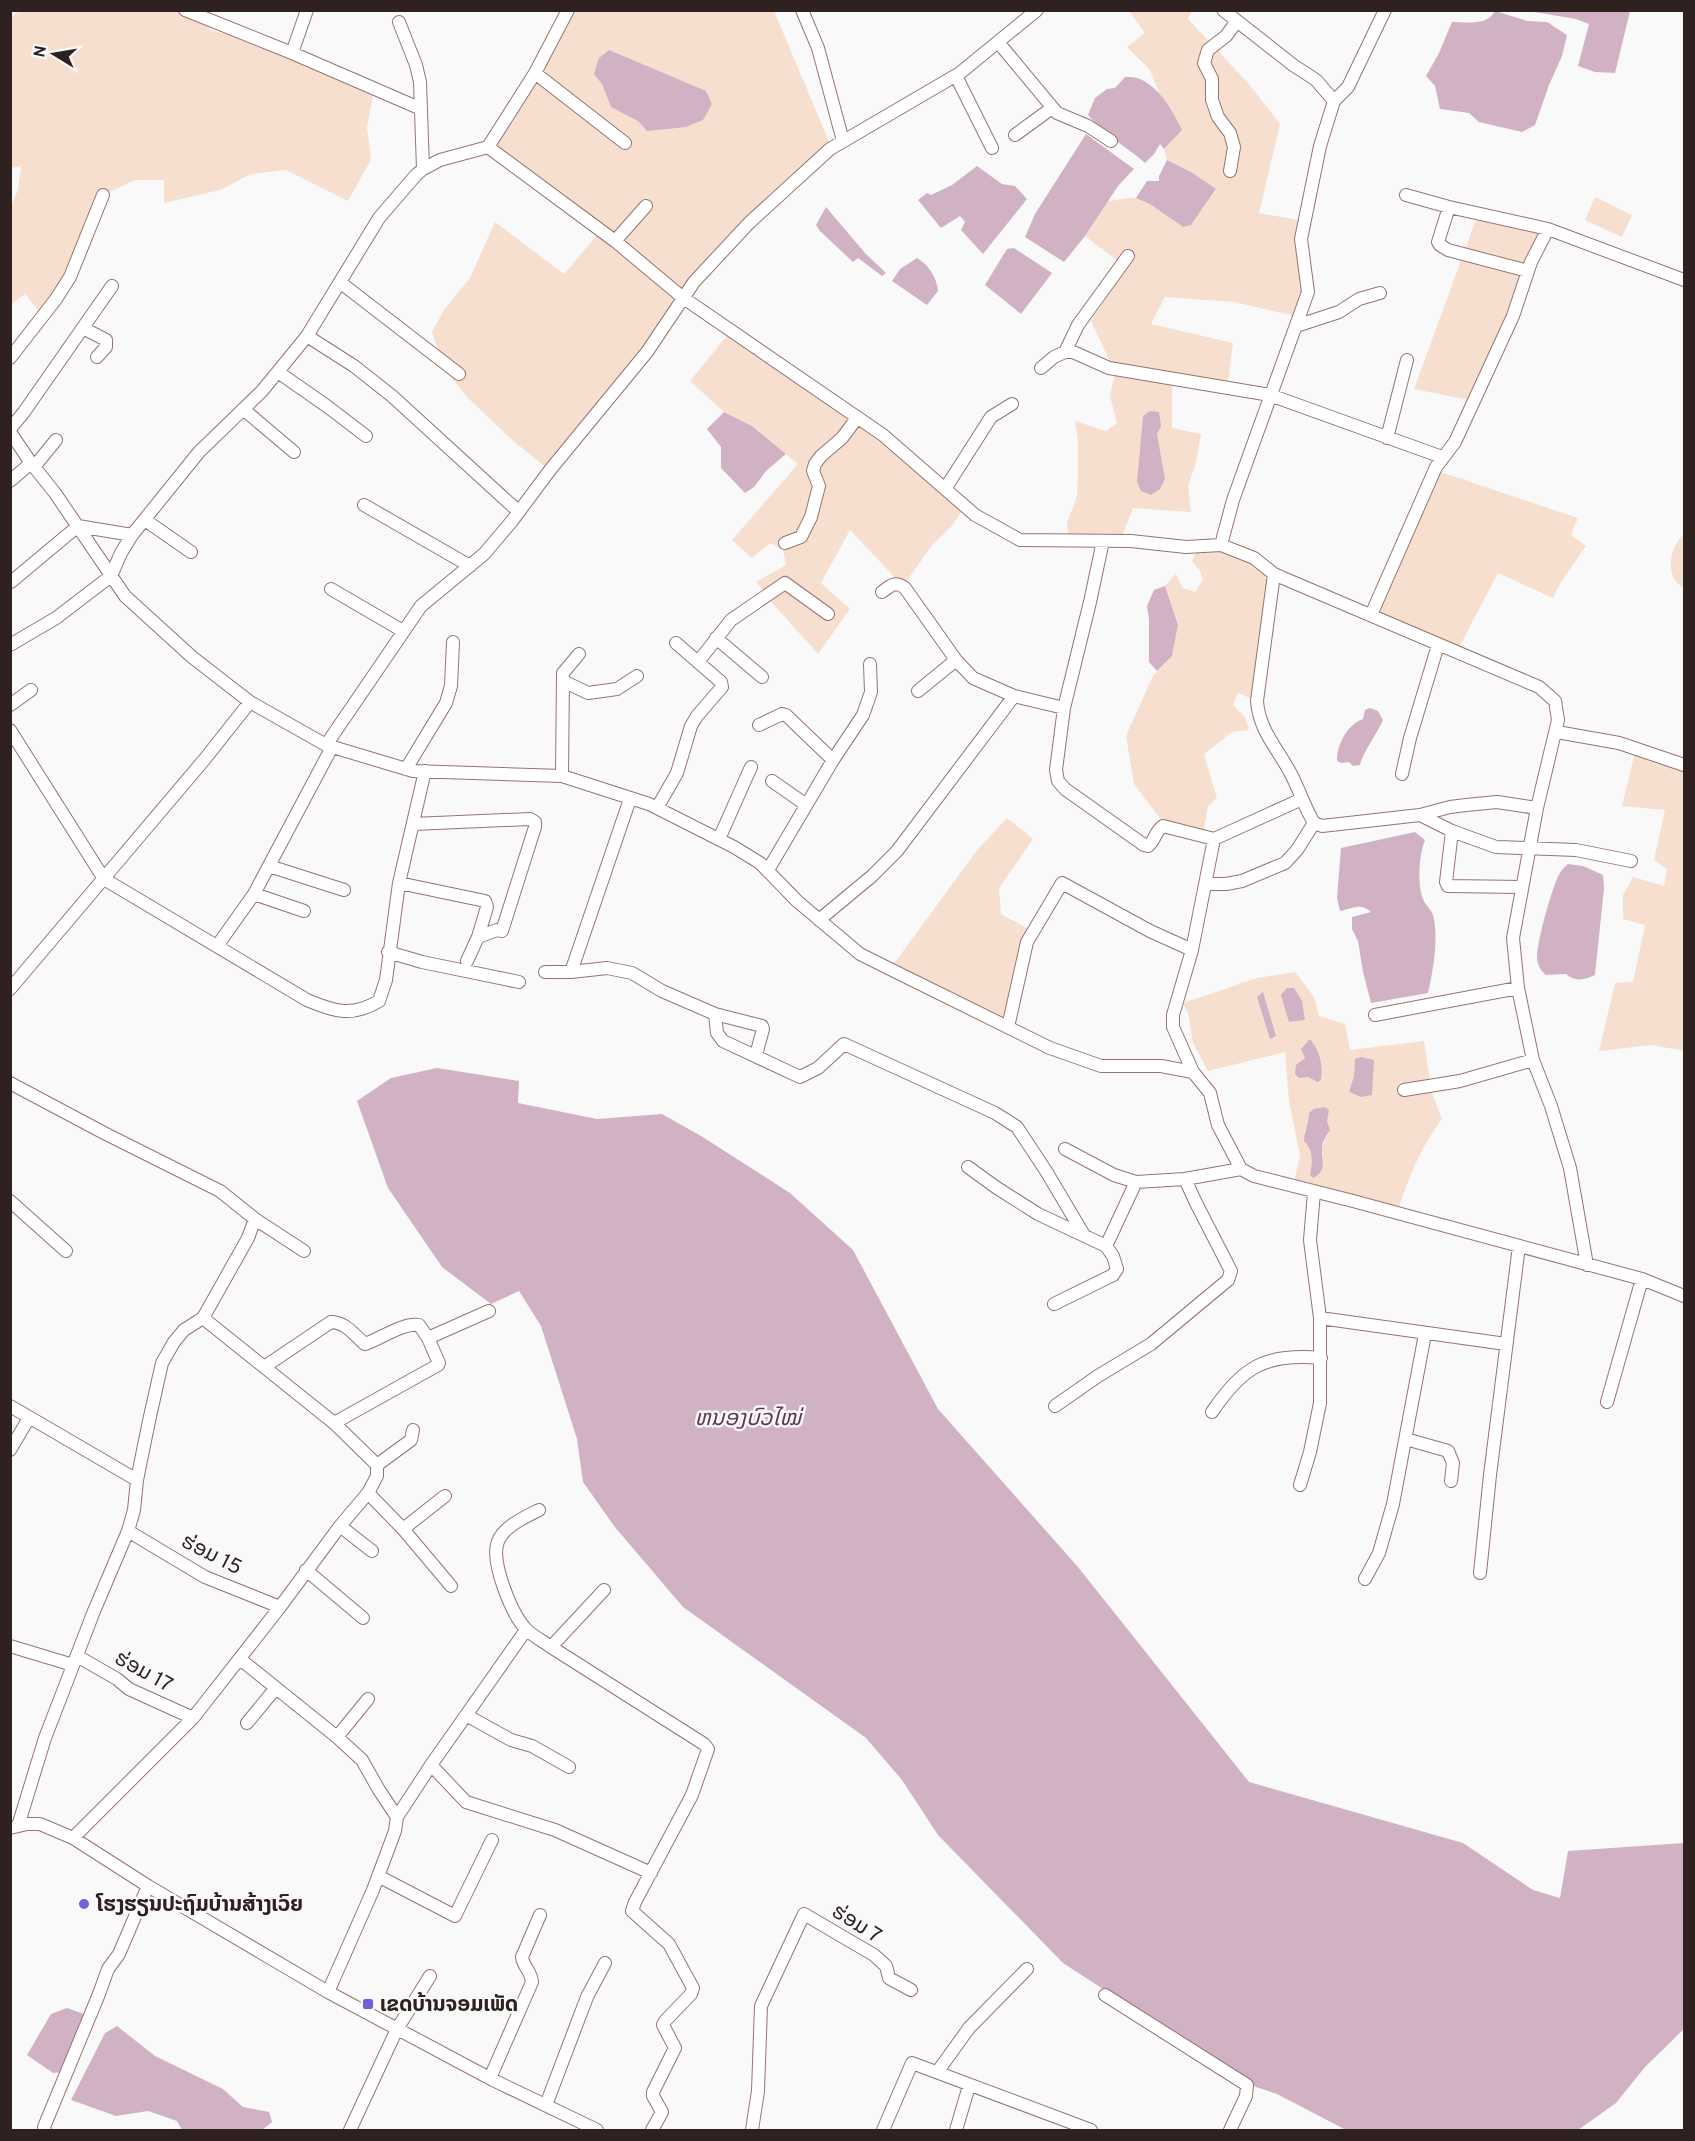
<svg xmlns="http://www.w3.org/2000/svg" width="1695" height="2141" viewBox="0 0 1695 2141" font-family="Overpass,'Noto Sans Lao',sans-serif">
  <rect width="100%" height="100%" fill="#f9f9f9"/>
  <path fill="#f6dfce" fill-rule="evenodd" d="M 19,11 L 193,11 L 212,31 L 228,34 L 297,59 L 373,96 L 367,127 L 371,160 L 348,201 L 286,170 L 251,174 L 220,190 L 164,203 L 164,180 L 135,180 L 105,194 L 75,267 L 43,316 L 25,294 L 11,304 L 11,206 L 18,190 L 21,166 L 11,168 L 10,19 Z
    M 567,11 L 774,11 L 830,144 C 725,243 637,357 549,470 L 511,439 L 468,398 L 444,368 L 432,332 L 444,310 L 470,278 L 495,222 L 564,274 L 599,233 L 487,146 Z
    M 1129,11 L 1192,11 L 1188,19 L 1248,83 L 1280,124 L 1259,213 L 1304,221 L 1308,292 L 1299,317 L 1234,302 L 1165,297 L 1151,324 L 1233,343 L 1227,392 L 1172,379 L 1172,428 L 1201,434 L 1196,463 L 1188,486 L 1191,512 L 1133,508 L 1120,541 L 1069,540 L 1067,523 L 1077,496 L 1078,476 L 1078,441 L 1075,421 L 1106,431 L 1117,423 L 1110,396 L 1115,372 L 1091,321 L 1127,268 L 1085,236 L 1107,201 C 1116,201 1130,197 1137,198 C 1153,202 1169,219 1183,227 L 1191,225 L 1216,190 L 1191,172 L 1167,160 L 1164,149 L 1174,139 L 1173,112 L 1160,95 L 1150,70 L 1127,47 L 1145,33 Z
    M 1595,197 L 1632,215 L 1622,237 L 1585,220 Z
    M 1478,214 L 1548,229 L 1473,401 L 1414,389 Z
    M 730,332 L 828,401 L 966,506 L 950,528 L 933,544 L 903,586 L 850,530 L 821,583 L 850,609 L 818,654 L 775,606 L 756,582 L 786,565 L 783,550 L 770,543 L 752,558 L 732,540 L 798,464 L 752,426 L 724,412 L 690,381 Z
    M 1435,470 L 1578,518 L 1571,535 L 1586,546 L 1561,582 L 1553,598 L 1498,573 L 1456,653 L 1371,615 Z
    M 1684,534 L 1684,588 C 1664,578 1669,547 1684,534 Z
    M 1209,544 L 1274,574 L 1257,701 L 1238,693 L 1233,705 L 1245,717 L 1249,730 L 1232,732 L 1204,754 L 1217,798 L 1208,806 L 1203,835 L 1162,821 L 1134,784 L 1126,736 L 1153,676 L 1172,656 L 1178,625 L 1165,586 L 1176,574 L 1183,588 L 1195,592 L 1203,580 L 1200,571 L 1192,561 L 1199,546 Z
    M 1636,748 L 1684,765 L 1684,1051 L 1652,1045 L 1599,1051 L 1615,983 L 1633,982 L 1645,925 L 1623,919 L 1623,895 L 1633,877 L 1664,886 L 1667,869 L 1654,860 L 1665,810 L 1622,806 Z
    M 1007,818 L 1033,839 L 999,888 L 1001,914 L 1034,932 L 1008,1027 L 890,969 L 978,849 Z
    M 1295,972 L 1314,997 L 1319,1016 L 1345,1024 L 1350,1050 L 1424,1041 L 1432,1093 L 1442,1119 C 1420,1148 1408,1179 1397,1213 L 1293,1187 L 1300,1155 L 1289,1101 L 1285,1052 L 1208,1071 L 1193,1043 L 1188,1013 L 1183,1003 L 1257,978 ZM 1302,1001 L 1305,1020 L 1289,1022 ZM 1355,1060 L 1361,1097 L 1349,1092 L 1354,1076 ZM 1309,1124 L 1330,1130 L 1322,1147 L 1323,1158 L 1310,1175 L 1312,1157 L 1304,1131 Z"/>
  <path fill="#d1b2c4" d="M 1495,11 L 1528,21 L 1547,22 L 1567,35 L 1562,56 L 1549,85 L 1535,125 L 1522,132 L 1479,122 L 1469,113 L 1440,109 L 1435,86 L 1426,76 L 1439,53 L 1452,22 C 1467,22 1487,26 1495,11 Z
    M 1528,11 L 1630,11 L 1615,73 L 1595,72 L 1578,66 L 1589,24 L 1576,19 Z
    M 609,50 L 706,91 L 712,104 L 703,120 L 686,127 L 647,131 L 638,121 L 611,107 L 602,84 L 594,74 L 599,58 Z
    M 1125,77 C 1130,77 1136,77 1140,79 C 1160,88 1173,111 1182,130 L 1164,149 L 1160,144 L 1154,154 L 1145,163 C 1127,147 1103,134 1088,115 L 1095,98 L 1107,89 L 1115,88 Z
    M 1086,134 L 1134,169 L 1118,186 L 1085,236 L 1064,262 L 1025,237 L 1035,214 Z
    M 1167,160 L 1191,172 L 1216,189 L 1191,225 L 1183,227 L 1150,204 L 1136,198 L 1147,181 L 1159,181 L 1159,176 Z
    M 977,166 L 1002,184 L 1015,186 L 1027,199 L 983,254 L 961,230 L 965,222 L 960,216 L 941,228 L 918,200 L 927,193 L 931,195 L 952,185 Z
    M 826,207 L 865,253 L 886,273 L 882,276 L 858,258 L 853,262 L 820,231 L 816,225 Z
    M 1014,248 L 1052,273 L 1021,314 L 985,285 L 1007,249 Z
    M 917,258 C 929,265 937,278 938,291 L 927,305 L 892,281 L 900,269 Z
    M 1150,411 L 1159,412 L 1161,426 L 1157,434 L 1165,479 L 1160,489 L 1151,495 L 1141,491 L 1137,482 L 1143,416 Z
    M 724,412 L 752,426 L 786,454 L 766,471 L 754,487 L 745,493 L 721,468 L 721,447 L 707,429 Z
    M 1165,586 L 1178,625 L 1172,656 L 1157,671 L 1149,662 L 1149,619 L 1147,606 L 1154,590 Z
    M 1370,708 L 1378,711 L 1383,720 C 1377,734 1363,752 1360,765 L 1353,766 L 1349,762 L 1342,763 L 1337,761 C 1337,744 1347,725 1363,719 L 1365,710 Z
    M 1415,832 L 1425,840 C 1419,855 1417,884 1423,899 C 1425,905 1431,909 1433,915 C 1439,936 1433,972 1428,993 L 1371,1003 L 1363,972 L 1358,941 L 1352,929 L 1352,917 L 1371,912 C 1360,902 1352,909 1340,911 L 1337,898 L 1341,848 Z
    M 1568,864 L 1583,866 L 1603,875 L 1604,888 L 1595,975 C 1584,980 1575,982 1566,974 L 1546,975 C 1541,971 1538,966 1537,959 C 1536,944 1553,883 1561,871 C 1563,868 1566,866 1568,864 Z
    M 1287,988 L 1294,988 L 1302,1001 L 1305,1020 L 1289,1022 L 1281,995 Z
    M 1263,992 L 1276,1036 L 1270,1039 L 1257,997 Z
    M 1310,1039 C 1320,1052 1323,1063 1321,1080 L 1318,1082 L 1308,1077 L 1299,1078 L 1295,1074 L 1296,1065 L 1305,1058 L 1301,1049 Z
    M 1361,1057 L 1374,1060 L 1372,1095 L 1361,1097 L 1349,1092 L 1354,1076 L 1355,1059 Z
    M 437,1068 L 519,1081 L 518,1103 L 597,1119 L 662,1114 L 701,1136 L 790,1193 L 853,1250 L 938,1409 L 1078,1567 L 1249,1782 L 1463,1843 L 1533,1890 L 1560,1898 L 1568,1851 L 1684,1843 L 1684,2029 L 1645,2067 L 1616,2103 L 1578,2130 L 1346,2130 L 1277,2094 L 1256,2087 L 1237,2076 L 1063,1963 L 938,1835 L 902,1780 L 866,1738 L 683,1607 L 614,1526 L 583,1482 L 577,1439 L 541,1326 L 519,1291 L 491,1304 L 442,1267 L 388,1188 L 357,1101 L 391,1078 Z
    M 1325,1107 L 1329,1110 L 1327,1121 L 1330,1130 C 1327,1135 1322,1142 1322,1148 C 1321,1161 1328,1170 1313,1178 L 1310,1175 C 1312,1162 1314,1151 1304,1141 C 1304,1131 1309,1124 1309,1113 L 1314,1109 Z
    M 67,2008 L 84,2014 L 63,2072 L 53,2073 L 27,2055 L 51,2014 Z
    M 117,2026 L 155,2056 L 223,2089 L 243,2107 L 269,2112 L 272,2122 L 262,2130 L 182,2130 L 177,2121 L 148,2111 L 116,2116 L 71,2100 L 105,2033 Z"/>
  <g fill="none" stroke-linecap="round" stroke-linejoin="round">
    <g stroke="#967372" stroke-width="14">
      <path id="minor" d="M 185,10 L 292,53 L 419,108
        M 802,10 L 818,48 L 843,141
        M 399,22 L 416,65 L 420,82 L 423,169
        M 998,42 L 1057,113 L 1088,126 L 1111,141
        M 292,53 L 307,10
        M 535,73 L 625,143
        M 956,76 L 992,148
        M 1334,101 L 1348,87 L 1385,10
        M 1015,135 L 1052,108
        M 488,147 L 615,241 L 682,297 L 883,435 L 975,515 L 1020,540 L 1131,541 L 1186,547 L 1221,545 L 1254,558 L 1274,574 L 1283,578 L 1539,687 L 1555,701 L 1558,720 L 1537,808 L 1513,938 L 1518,988 L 1533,1060 L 1551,1106 L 1570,1168 L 1587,1265
        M 1230,171 L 1234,147 L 1230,133 L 1218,117 L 1212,100 L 1212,79 L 1204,63 L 1208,50 L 1226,36 L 1237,21
        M 1406,195 L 1449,207 L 1548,229 L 1684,280
        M 1449,207 L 1438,242 L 1440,245 L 1448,250 L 1528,271
        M 615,241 L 646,206
        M 341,283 L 459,374
        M 1296,326 L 1339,312 L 1359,299 L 1380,293
        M 83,328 L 106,340 L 106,347 L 97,357
        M 307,336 L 354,366 L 392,396 L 519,512
        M 1065,352 L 1078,325 L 1128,256
        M 10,358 L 56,299 L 70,277 L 103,195
        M 1041,368 L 1054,357 L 1065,352 L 1073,352 L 1109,368 L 1270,395 L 1442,457
        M 278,372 L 328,407 L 366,436
        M 243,409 L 294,452
        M 10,429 L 24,412 L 112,286
        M 10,432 L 31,463 L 55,493 L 125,596 L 192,657 L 250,702 L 326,745 L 421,606 L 484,554 L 512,521 L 550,470 L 647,352 L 694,282 L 749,223 L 830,149 L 960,73 L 1037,10
        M 1387,438 L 1407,360
        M 34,467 L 56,440
        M 10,481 L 31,463
        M 945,489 L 991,417 L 1012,404
        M 364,505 L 470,566
        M 145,520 L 191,552
        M 1103,541 L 1090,602 L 1064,708 L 1056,770 L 1058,781 L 1065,789 L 1144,845 L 1148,846 C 1155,841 1155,831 1163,826 L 1214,839 L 1302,799
        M 785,543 L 801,537 L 811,517 L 819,486 L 813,471 L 815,464 L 821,456 L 842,438 L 857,418
        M 1221,545 L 1233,500 L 1308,292 L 1301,239 L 1320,146 L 1334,101 L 1316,80 L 1293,65 L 1223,10
        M 1274,574 L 1257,701 C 1259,731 1279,750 1292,776 C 1300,792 1305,808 1314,823 L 1322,826 L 1420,815 L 1450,807 L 1466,805 L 1497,802 L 1537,808
        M 11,582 L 78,526 L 132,535
        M 331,589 L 403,631
        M 882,592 C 891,585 895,581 905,588 L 956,660 L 973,678 L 1014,696 L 1064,708
        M 1371,615 L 1436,467 L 1455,442 L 1513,316 L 1531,262 L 1548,229
        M 716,638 L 762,677
        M 10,645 L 56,618 L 111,576 L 121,553 L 132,535 L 199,452 L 262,391 L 307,336 L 379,218 L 416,175 L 423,169 L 440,160 L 488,147 L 535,73 L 568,10
        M 698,662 L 731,620 L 785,583 L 828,614
        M 563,681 L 588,693 L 617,689 L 637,676
        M 918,691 L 956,660
        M 10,705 L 31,690
        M 759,725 L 782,714 L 786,715 L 833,760
        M 10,730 L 104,879 L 307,1000 C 335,1012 352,1017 379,1001 L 386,980 L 399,883 L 425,771
        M 1557,732 L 1619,743 L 1684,765
        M 326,745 L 413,771 L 562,776 L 649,804 L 734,847 L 760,863 L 797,901 L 860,954 L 890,969 L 1050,1048 L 1101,1066 L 1161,1066 L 1193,1072 L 1210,1093 L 1218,1125 L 1241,1169 L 1254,1176 L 1353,1201 L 1642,1279 L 1684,1296
        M 406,769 L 446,703 L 451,686 L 453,642
        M 1402,774 L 1410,738 L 1438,645
        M 562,776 L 563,673 L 579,654
        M 772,781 L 805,804
        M 657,808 L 677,773 L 691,726 L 697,716 L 722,687 L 721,682 L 676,643
        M 1420,815 L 1452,831 L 1496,847 L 1576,850 L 1631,861
        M 413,824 L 530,819 L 535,822 L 535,827 L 502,931 L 497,930 L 478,937 L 467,961
        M 1452,831 L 1446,882 L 1448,886 L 1522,887
        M 719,839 L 751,767
        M 269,866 L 344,890
        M 768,870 L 833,760 L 863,715 L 871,692 L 870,664
        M 399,883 L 485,901 L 487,907 L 478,937
        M 1206,884 L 1226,884 L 1242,881 L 1285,863 L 1297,850 L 1314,823
        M 254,894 L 304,911
        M 819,920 L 872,876 L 897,851 L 1014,696
        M 217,946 L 254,894 L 332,747
        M 388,952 L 422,962 L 519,982
        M 545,972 L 571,972 L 630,799
        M 571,972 L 607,968 L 632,973 L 662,991 L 715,1014 L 717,1033 L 723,1041 L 800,1077 L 818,1068 L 844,1044 L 995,1113 L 1017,1127 L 1046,1171 L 1084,1235
        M 10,989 L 204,760 L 250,702
        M 715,1014 L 762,1026 L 763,1029 L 756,1055
        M 1375,1015 L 1518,988
        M 1008,1027 L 1027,942 L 1062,883 L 1150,931 L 1192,950
        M 1193,1072 L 1173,1027 L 1173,1015 L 1192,950 L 1214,839
        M 10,1083 L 106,1134 L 220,1191 L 255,1219 L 304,1251
        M 1404,1090 L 1460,1081 L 1533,1060
        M 1065,1149 L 1114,1175 L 1136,1182 L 1185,1179 L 1241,1169
        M 968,1167 L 997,1188 L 1038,1214 L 1106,1246 L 1113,1256 L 1117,1269 L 1113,1275 L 1054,1304
        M 10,1201 L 66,1251
        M 1106,1246 L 1136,1182
        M 1320,1318 L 1506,1344
        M 428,1338 L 489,1311
        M 264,1367 L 331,1322 C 346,1322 355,1336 365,1344 C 380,1339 404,1322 419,1325 L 428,1338 L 439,1363 L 438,1365 L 334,1423
        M 1607,1402 L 1642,1279
        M 10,1406 L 137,1480
        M 1055,1406 L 1098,1376 L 1151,1344 L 1228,1280 L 1231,1271 L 1196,1203 L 1185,1179
        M 1212,1412 C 1243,1366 1266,1353 1321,1358
        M 1406,1439 L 1448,1451 L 1453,1463 L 1451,1481
        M 10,1450 L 29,1418
        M 377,1465 L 411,1440 L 413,1430
        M 1300,1485 L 1310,1452 L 1320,1403 L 1320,1318 L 1310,1240 L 1314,1192
        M 368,1493 L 403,1529 L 451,1586
        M 539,1510 C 525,1517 500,1528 497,1545 C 492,1565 512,1614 525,1628 C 532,1636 543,1641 551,1647 L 604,1590
        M 340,1526 L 372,1551
        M 403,1529 L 445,1496
        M 128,1531 L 205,1577 L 280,1607
        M 306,1570 L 363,1618
        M 1480,1573 L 1490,1475 L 1519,1246
        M 1365,1579 L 1379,1553 L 1393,1504 L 1425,1334
        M 10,1646 L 73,1665
        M 551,1647 L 704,1744 L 708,1749 L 692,1795 L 635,1902 L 632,1911 L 669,1944 L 693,1988 L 691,1994 L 665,2021 L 663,2025 L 675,2048 L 653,2092 L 653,2096 L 662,2112 L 652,2130
        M 77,1656 L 117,1679 L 129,1689 L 193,1718
        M 240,1659 L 337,1737 L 368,1699
        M 466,1715 L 511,1740 L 532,1746 L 569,1767
        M 247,1723 L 275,1689
        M 337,1737 L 362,1760 L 379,1790 L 397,1817
        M 431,1765 L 466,1802 L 555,1830 L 651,1873
        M 18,1826 L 45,1738 L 94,1611 L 128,1531 L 134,1510 L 137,1480 L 149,1421 L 162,1363 L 174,1342 L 184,1330 L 203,1318 L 248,1238 L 255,1219
        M 10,1828 L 27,1824 L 40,1824 L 73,1838 L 148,1886 L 328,1992 L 493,2080 L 597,2130
        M 73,1838 L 193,1718 L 280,1607 L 340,1526 L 368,1493 L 377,1476 L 377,1465 L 334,1423 L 203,1318
        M 378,1876 L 455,1916 L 492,1840
        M 328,1992 L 373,1890 L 395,1831 L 397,1817 L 431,1765 L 526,1630
        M 1105,1995 L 1247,2085 L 1246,2096 L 1230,2130
        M 938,2071 L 969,2028 L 1027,1969
        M 490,2078 L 532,1982 C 531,1970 523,1967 522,1957 L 540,1915
        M 546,2105 L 587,1997 L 605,1963
        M 45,2130 L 44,2127 L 99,1994 L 108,1969 L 119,1954 L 148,1886
        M 350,2130 L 397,2029 L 430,1976
        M 752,2130 L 758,2091 L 761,2006 L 804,1914 L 874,1955 L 886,1966 L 889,1978 L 911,1990
        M 883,2130 L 912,2063 L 1091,2130
        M 956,2130 L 969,2086"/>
    </g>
    <use href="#minor" stroke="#fff" stroke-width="12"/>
  </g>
  <g fill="#7162dc" stroke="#f9f9f9" stroke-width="2">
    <circle cx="84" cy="1904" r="6"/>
    <rect x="362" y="1998" width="12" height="12" rx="3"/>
  </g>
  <g text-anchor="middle" stroke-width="5" stroke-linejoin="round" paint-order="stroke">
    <g font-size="21" fill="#302121" stroke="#f9f9f9">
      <text transform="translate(212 1554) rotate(27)" y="7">ຮ່ອມ 15</text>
      <text transform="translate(144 1671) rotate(29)" y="7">ຮ່ອມ 17</text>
      <text transform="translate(857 1923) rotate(32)" y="7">ຮ່ອມ 7</text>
    </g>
    <g font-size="21" font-weight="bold" fill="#302121" stroke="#f9f9f9" text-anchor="start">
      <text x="96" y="1911">ໂຮງຮຽນປະຖົມບ້ານສ້າງເວົຍ</text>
      <text x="380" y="2011">ເຂດບ້ານຈອມເພັດ</text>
    </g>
    <g font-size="22" font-style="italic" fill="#623753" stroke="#f9f9f9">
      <text x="748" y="1425">ຫນອງບົວໄໝ່</text>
    </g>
  </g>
  <rect width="1695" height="2141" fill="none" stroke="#302121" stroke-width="24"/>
  <g transform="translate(54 54) rotate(281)" stroke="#f9f9f9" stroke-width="4.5" paint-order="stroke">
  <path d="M0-4.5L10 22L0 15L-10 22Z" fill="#302121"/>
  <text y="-9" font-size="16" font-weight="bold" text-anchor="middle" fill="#302121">N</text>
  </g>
</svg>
